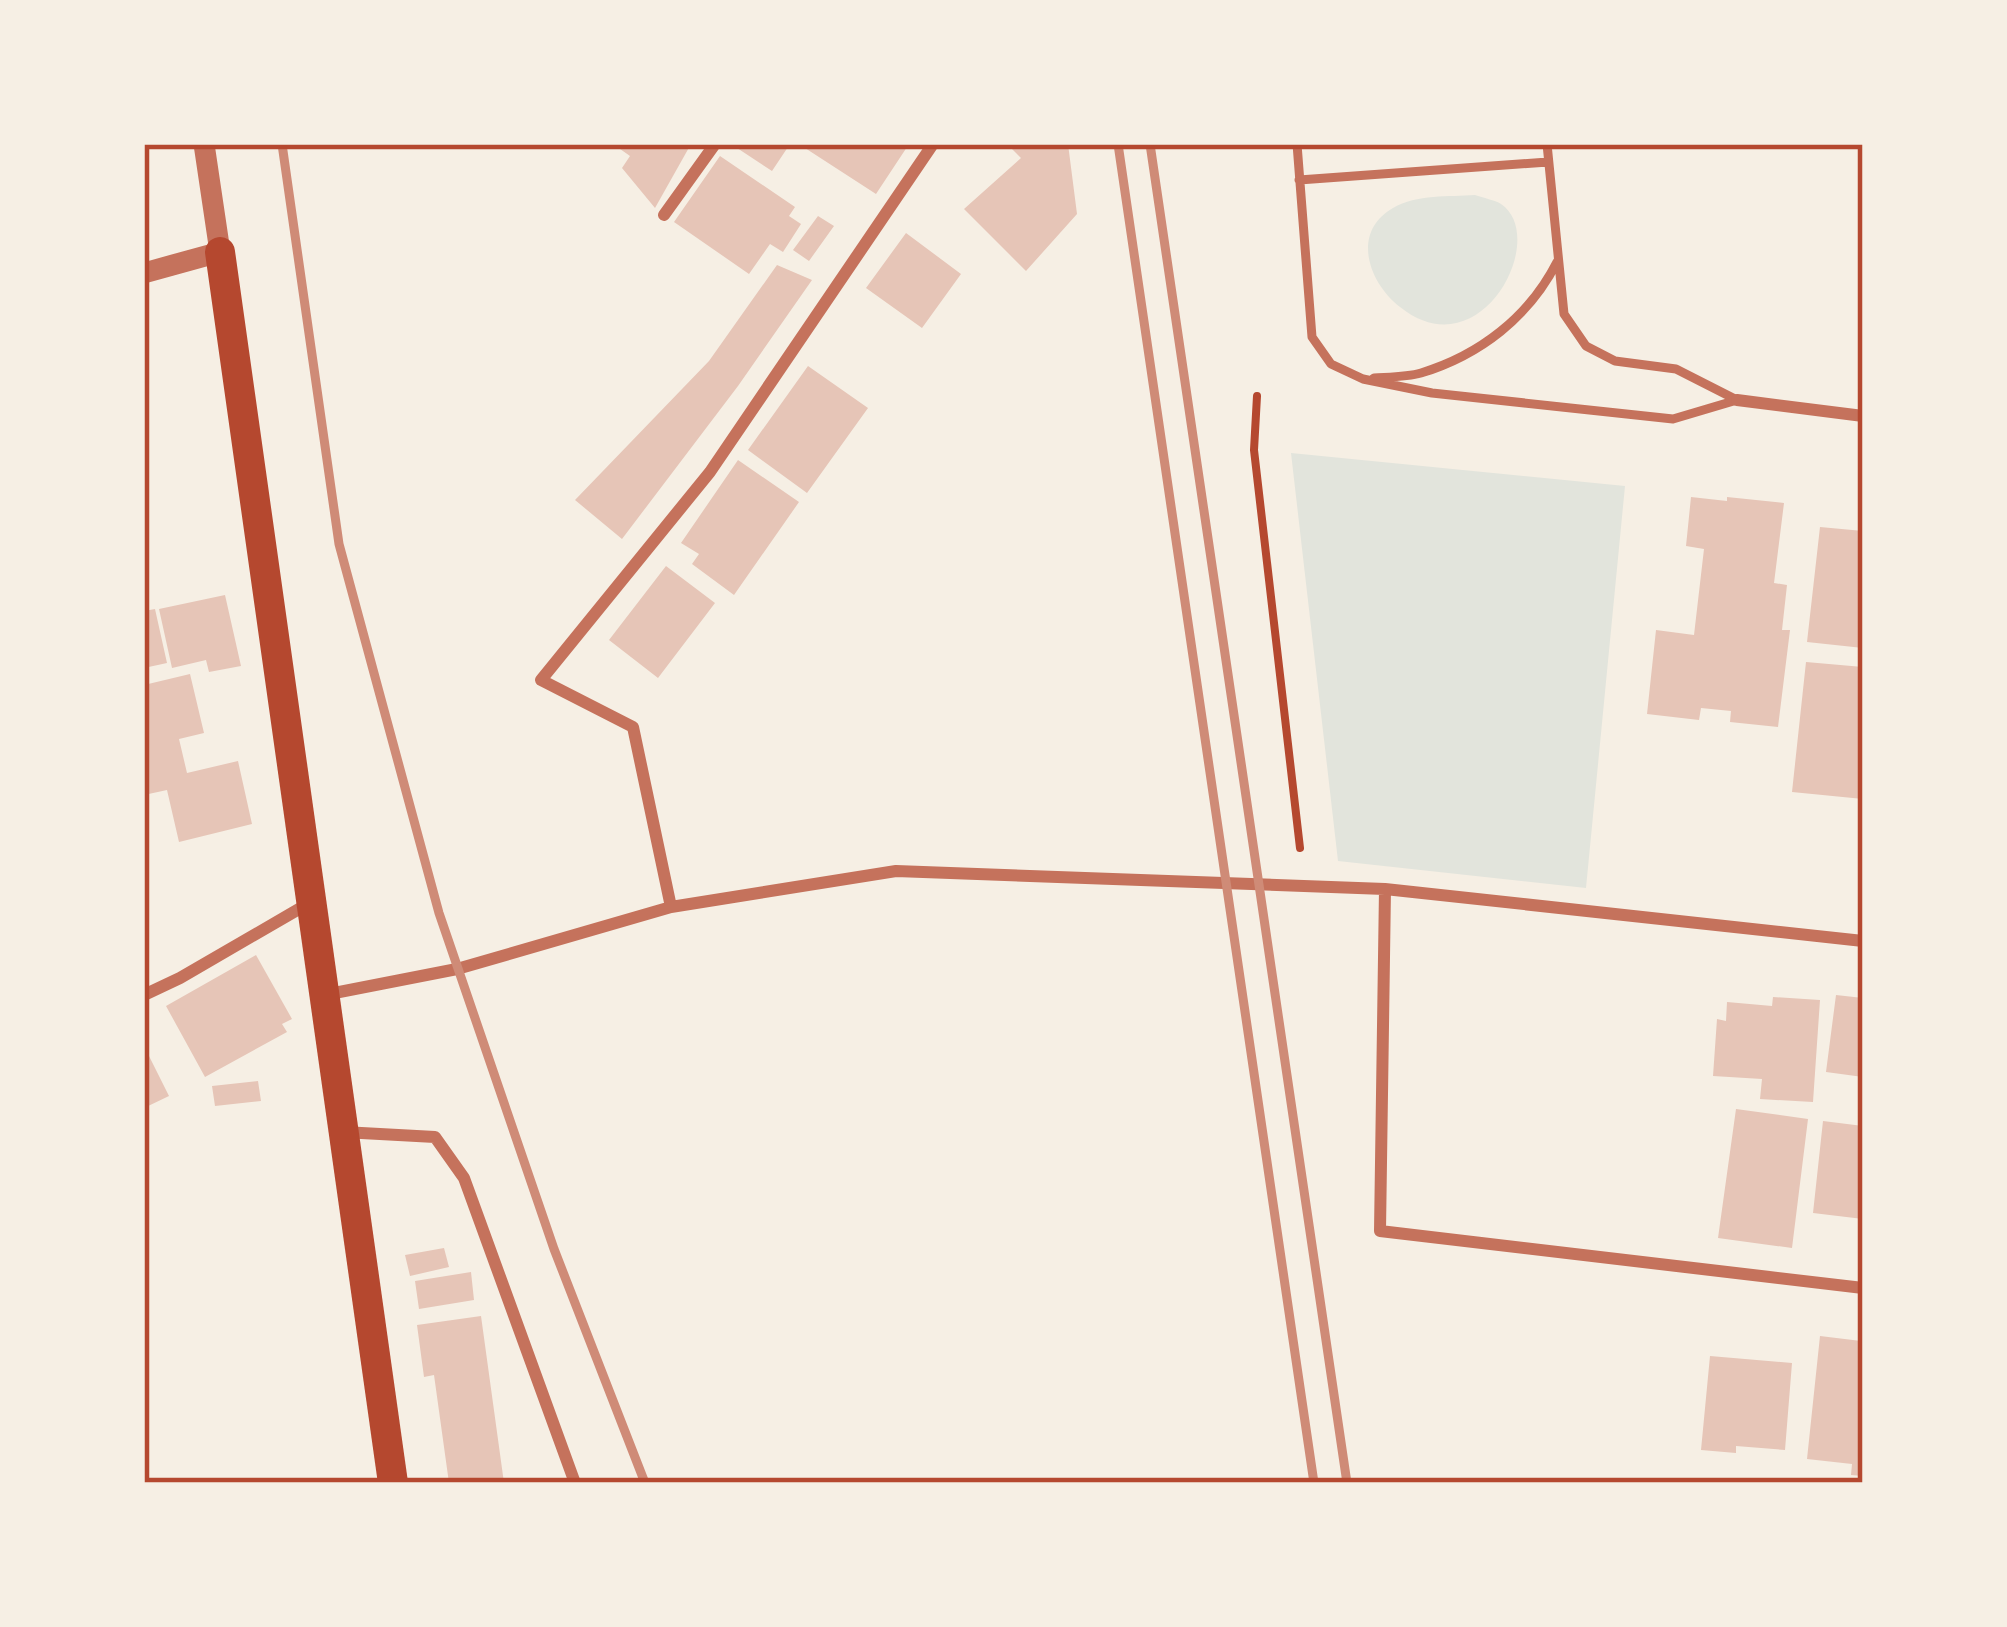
<svg xmlns="http://www.w3.org/2000/svg" width="2007" height="1627" viewBox="0 0 2007 1627" font-family="Literata,serif">
  <rect width="100%" height="100%" fill="#f6efe4"/>
  <path fill="#e2e4dc" d="M 1475,195 C 1483,198 1495,200 1501,204 C 1550,237 1481,372 1400,307 C 1368,282 1351,232 1393,208 C 1417,194 1449,197 1475,195 Z
    M 1291,453 L 1625,486 L 1586,888 L 1338,861 Z"/>
  <path fill="#e6c5b7" d="M 613,144 L 691,144 L 655,208 L 622,168 L 630,156 Z
    M 731,144 L 790,144 L 772,171 Z
    M 808,144 L 909,144 L 876,194 L 805,148 Z
    M 1014,144 L 1068,144 L 1077,214 L 1026,271 L 964,209 L 1021,158 L 1010,147 Z
    M 720,156 L 795,207 L 789,216 L 801,224 L 783,252 L 770,244 L 749,274 L 674,222 Z
    M 818,216 L 834,226 L 809,261 L 793,250 Z
    M 906,233 L 961,274 L 922,328 L 866,288 Z
    M 777,265 L 812,280 L 738,386 L 622,539 L 575,500 L 709,361 Z
    M 808,366 L 868,408 L 807,493 L 748,450 Z
    M 738,460 L 799,502 L 734,595 L 692,564 L 699,554 L 681,543 Z
    M 1691,497 L 1727,501 L 1727,497 L 1784,503 L 1774,583 L 1787,585 L 1782,630 L 1790,630 L 1778,727 L 1730,722 L 1731,711 L 1701,708 L 1699,720 L 1647,714 L 1656,630 L 1694,635 L 1704,549 L 1686,546 Z
    M 1820,527 L 1863,531 L 1863,648 L 1807,642 Z
    M 666,566 L 715,603 L 658,678 L 609,640 Z
    M 225,595 L 241,666 L 209,672 L 206,660 L 172,668 L 159,609 Z
    M 155,609 L 167,663 L 144,668 L 144,611 Z
    M 1806,662 L 1863,667 L 1863,799 L 1792,792 Z
    M 190,674 L 204,733 L 179,739 L 187,773 L 238,761 L 252,824 L 179,842 L 167,790 L 144,795 L 144,685 Z
    M 256,955 L 292,1019 L 282,1024 L 287,1032 L 205,1077 L 166,1006 Z
    M 1836,995 L 1863,998 L 1863,1077 L 1826,1072 Z
    M 1773,997 L 1820,1000 L 1813,1102 L 1760,1099 L 1762,1079 L 1713,1076 L 1717,1019 L 1726,1021 L 1727,1002 L 1772,1006 Z
    M 144,1046 L 169,1096 L 144,1108 Z
    M 258,1081 L 261,1101 L 215,1106 L 212,1086 Z
    M 1736,1109 L 1808,1119 L 1792,1248 L 1718,1238 Z
    M 1823,1121 L 1863,1126 L 1863,1219 L 1813,1213 Z
    M 444,1248 L 449,1267 L 410,1276 L 405,1255 Z
    M 471,1272 L 474,1300 L 419,1309 L 415,1281 Z
    M 481,1316 L 504,1483 L 449,1483 L 434,1375 L 424,1377 L 417,1325 Z
    M 1820,1336 L 1861,1341 L 1858,1370 L 1863,1370 L 1863,1476 L 1851,1475 L 1852,1464 L 1807,1459 Z
    M 1710,1356 L 1792,1363 L 1785,1450 L 1736,1446 L 1736,1453 L 1701,1450 Z"/>
  <g fill="none" stroke-linecap="round" stroke-linejoin="round">
    <path stroke="#b5482f" stroke-width="8" d="M 1257,396 L 1254,450 L 1300,848"/>
    <path stroke="#c5725c" stroke-width="9" d="M 1297,144 L 1312,337 L 1331,364 L 1363,379 L 1432,393 L 1673,419 L 1737,400
      M 1547,144 L 1564,314 L 1586,346 L 1615,361 L 1676,369 L 1737,400
      M 1299,180 L 1548,162
      M 1374,378 C 1389,377 1407,377 1421,373 C 1480,355 1529,317 1557,262"/>
    <path stroke="#c5725c" stroke-width="12" d="M 933,144 L 710,472 L 541,680 L 633,727 L 671,907 L 896,871 L 1385,889 L 1863,941
      M 664,215 L 715,144
      M 1737,400 L 1863,416
      M 1385,889 L 1380,1231 L 1863,1288
      M 144,995 L 180,978 L 311,902
      M 324,995 L 457,969 L 671,907
      M 343,1132 L 435,1137 L 464,1178 L 575,1483"/>
    <path stroke="#c5725c" stroke-width="21" d="M 144,273 L 220,252 L 204,144"/>
    <path stroke="#b5482f" stroke-width="30" d="M 220,252 L 393,1483"/>
    <path stroke="#cf8b77" stroke-width="9" d="M 282,144 L 339,544 L 439,913 L 554,1249 L 645,1483
      M 1118,144 L 1314,1483
      M 1150,144 L 1347,1483"/>
  </g>
  <rect width="2007" height="1627" fill="none" stroke="#f6efe4" stroke-width="294"/>
  <rect x="147" y="147" width="1713" height="1333" fill="none" stroke="#b5482f" stroke-width="4.5"/>
</svg>
